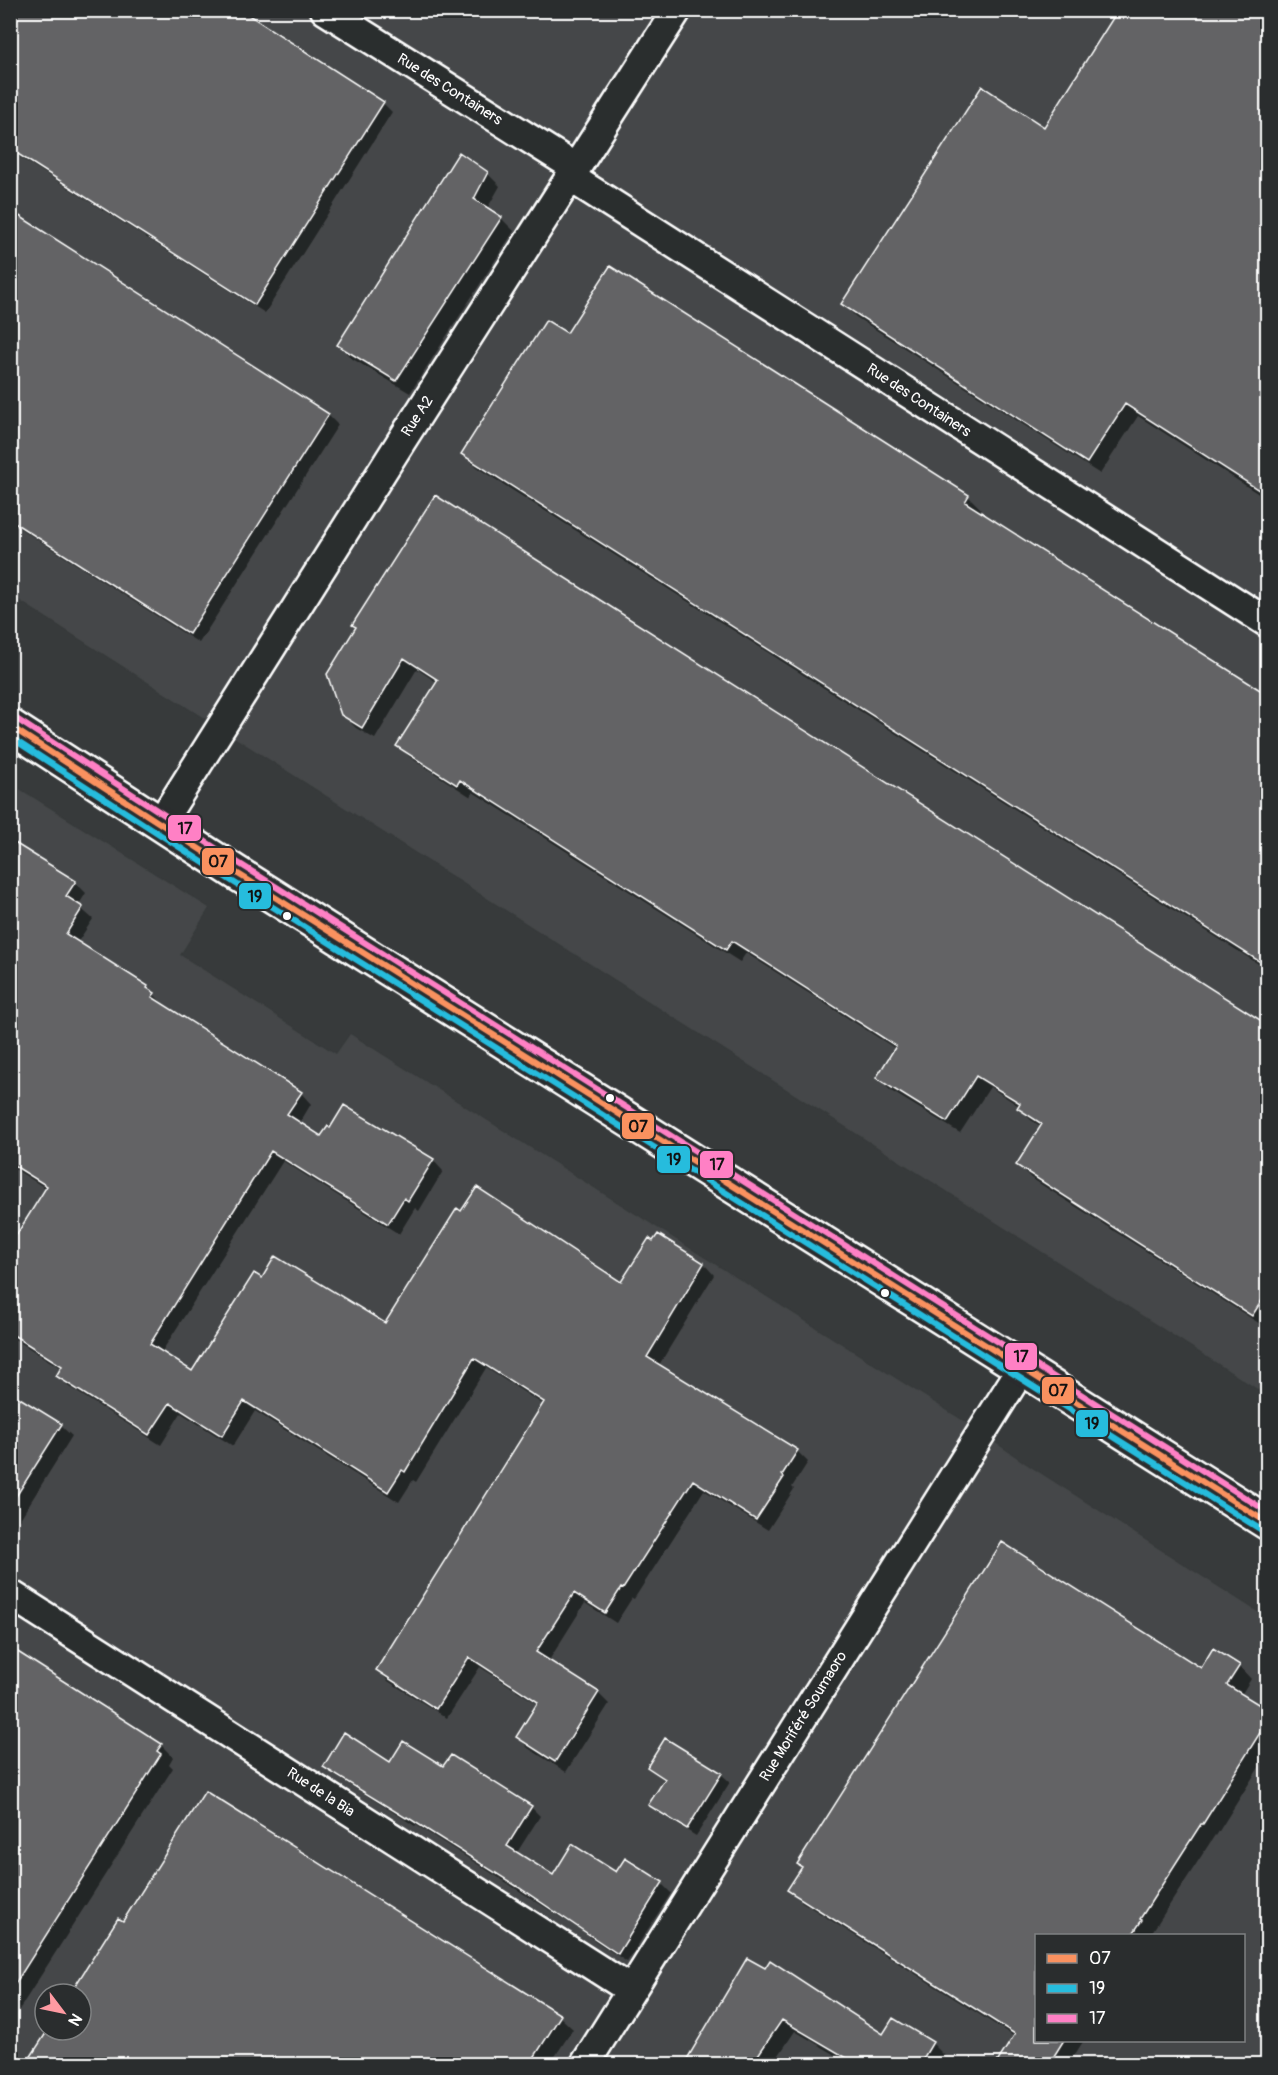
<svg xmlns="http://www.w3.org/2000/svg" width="1278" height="2075" viewBox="0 0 1278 2075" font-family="Pangolin,sans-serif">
  <rect width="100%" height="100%" fill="#373a3b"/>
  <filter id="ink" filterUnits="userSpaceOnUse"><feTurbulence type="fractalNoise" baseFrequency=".0167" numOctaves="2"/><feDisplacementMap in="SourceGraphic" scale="12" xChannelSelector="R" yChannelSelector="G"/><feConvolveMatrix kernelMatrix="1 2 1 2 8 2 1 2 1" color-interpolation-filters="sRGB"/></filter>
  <g filter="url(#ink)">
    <path fill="#444748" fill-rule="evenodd" d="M 10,11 L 1267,11 L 1267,1395 L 11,595 Z
      M 10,783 L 209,908 L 180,955 L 336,1054 L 350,1034 L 965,1422 L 1026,1464 L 1267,1618 L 1267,2064 L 11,2064 ZM 1036,1936 L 1244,1936 L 1244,2040 L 1036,2040 ZM 45,1994 L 81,1994 L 81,2030 L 45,2030 Z"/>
    <path fill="#0007" d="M 10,10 L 383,103 L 392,112 L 265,313 L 10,151 Z
      M 1268,10 L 1268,500 L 1138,416 L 1100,474 L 856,317 L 843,304 L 1044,129 Z
      M 487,173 L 500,186 L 487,209 L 501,218 L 514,231 L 410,393 L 351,358 L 339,345 Z
      M 10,212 L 328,415 L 338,425 L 199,643 L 10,522 Z
      M 611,268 L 968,496 L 981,509 L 979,513 L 1268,696 L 1268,970 L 476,467 L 463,454 L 568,335 Z
      M 357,628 L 1268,1027 L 1268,1324 L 1265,1327 L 1031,1178 L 1018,1165 L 1042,1127 L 1031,1120 L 1019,1108 L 1019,1106 L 990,1087 L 960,1133 L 891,1091 L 878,1078 L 896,1049 L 746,953 L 740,962 L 473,792 L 471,797 L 411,758 L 398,746 L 438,683 L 417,669 L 375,739 L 356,728 L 343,715 Z
      M 10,841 L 75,882 L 86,893 L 78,906 L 93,919 L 77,943 L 147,987 L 164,1005 L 301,1093 L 311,1104 L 299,1124 L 322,1138 L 433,1160 L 443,1171 L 419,1211 L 415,1208 L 399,1234 L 283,1161 L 161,1353 L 193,1373 L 385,1325 L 621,1284 L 658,1236 L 704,1264 L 714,1275 L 659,1365 L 797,1451 L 808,1462 L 792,1487 L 794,1489 L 768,1530 L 704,1490 L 634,1599 L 632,1598 L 616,1623 L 585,1603 L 548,1662 L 598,1693 L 609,1704 L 566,1772 L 528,1748 L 518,1737 L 538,1704 L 480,1667 L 447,1718 L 388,1681 L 378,1670 L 544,1405 L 486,1368 L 416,1482 L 413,1480 L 399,1502 L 255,1411 L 233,1446 L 181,1413 L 161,1445 L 69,1387 L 58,1376 L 62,1369 L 10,1336 L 10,1248 L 47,1189 L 10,1166 Z
      M 10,1394 L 61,1426 L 72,1436 L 15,1527 L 10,1524 Z
      M 10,1648 L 161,1745 L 173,1757 L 169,1764 L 173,1768 L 10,2024 Z
      M 1239,1666 L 1251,1679 L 1241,1695 L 1268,1712 L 1268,1753 L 1216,1836 L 1215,1835 L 1152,1932 L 1153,1936 L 1036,1936 L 1036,2040 L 1084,2040 L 1069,2064 L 998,2064 L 1015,2037 L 802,1902 L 789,1890 L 1202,1670 Z
      M 666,1740 L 721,1774 L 730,1782 L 696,1836 L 659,1813 L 650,1804 L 665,1781 L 649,1767 Z
      M 391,1764 L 444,1768 L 531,1807 L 540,1816 L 516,1854 L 553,1877 L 617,1874 L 662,1884 L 671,1893 L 627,1962 L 591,1938 L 584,1932 L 416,1825 L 415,1826 L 334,1775 L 325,1766 Z
      M 123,1923 L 560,2017 L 573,2029 L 550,2064 L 28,2064 L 49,2030 L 81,2030 L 81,1994 L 72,1994 Z
      M 747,1960 L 884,2036 L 932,2043 L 945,2056 L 940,2064 L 851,2064 L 795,2031 L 773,2064 L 685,2064 Z"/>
    <path fill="#636465" stroke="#fff" stroke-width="1.5" d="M 10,10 L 241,10 L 384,102 L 255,305 L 10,149 Z
      M 1118,10 L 1268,10 L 1268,496 L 1125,404 L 1087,463 L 841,304 L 982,86 L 1044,127 Z
      M 459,152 L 488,172 L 474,199 L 502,217 L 396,381 L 337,345 Z
      M 10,210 L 329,414 L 189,634 L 10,520 Z
      M 610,266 L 969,495 L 965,502 L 1268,695 L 1268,967 L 461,454 L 546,320 L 567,333 Z
      M 435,495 L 1268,1025 L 1268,1291 L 1252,1316 L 1016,1165 L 1042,1124 L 1017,1108 L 1020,1103 L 976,1076 L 947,1122 L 876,1078 L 896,1046 L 732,941 L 726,950 L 460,780 L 457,785 L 396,746 L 438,680 L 404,658 L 362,728 L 341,715 L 327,674 L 356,627 L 352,625 Z
      M 10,840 L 76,881 L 66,896 L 83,907 L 66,934 L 148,986 L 147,988 L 155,993 L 152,997 L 302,1092 L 287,1114 L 321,1136 L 328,1126 L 330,1128 L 344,1105 L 434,1159 L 408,1201 L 404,1198 L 388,1224 L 271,1151 L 150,1344 L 192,1371 L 254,1273 L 262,1278 L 275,1256 L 385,1323 L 457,1208 L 461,1211 L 477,1187 L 621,1282 L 649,1238 L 653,1241 L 658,1234 L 704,1263 L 647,1357 L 798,1450 L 782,1475 L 784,1477 L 756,1520 L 693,1480 L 623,1589 L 621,1588 L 605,1613 L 574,1593 L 536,1652 L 599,1692 L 555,1762 L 516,1737 L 538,1702 L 469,1657 L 436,1709 L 376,1670 L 544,1402 L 474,1358 L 405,1472 L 402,1470 L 388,1492 L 244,1401 L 222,1436 L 170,1403 L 149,1435 L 56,1376 L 62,1366 L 10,1333 L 10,1245 L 47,1186 L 10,1163 Z
      M 10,1392 L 62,1424 L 10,1506 Z
      M 1002,1542 L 1201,1668 L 1213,1648 L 1240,1665 L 1227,1685 L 1268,1710 L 1268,1720 L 1203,1824 L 1201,1824 L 1140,1919 L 1142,1920 L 1132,1935 L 1036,1935 L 1036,2040 L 1064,2040 L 1049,2064 L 996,2064 L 1015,2034 L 787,1890 L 802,1867 L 797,1864 Z
      M 10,1647 L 162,1744 L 157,1751 L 161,1754 L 10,1992 Z
      M 344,1732 L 390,1762 L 403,1741 L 443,1766 L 451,1755 L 532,1806 L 507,1846 L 553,1875 L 572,1844 L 616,1872 L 625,1858 L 663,1882 L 618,1954 L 518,1887 L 407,1817 L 406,1818 L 323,1767 Z
      M 665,1738 L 722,1773 L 687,1829 L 648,1805 L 665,1779 L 647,1767 Z
      M 205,1791 L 561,2015 L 530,2064 L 26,2064 L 48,2030 L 81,2030 L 81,1994 L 70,1994 L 118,1918 L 123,1921 Z
      M 747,1958 L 765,1968 L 770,1960 L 883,2034 L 893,2018 L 933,2042 L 920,2064 L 857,2064 L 782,2020 L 752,2064 L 684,2064 Z"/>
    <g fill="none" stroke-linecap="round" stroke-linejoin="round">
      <g stroke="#fff" stroke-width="33">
        <path id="minor" d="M 325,10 L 576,168
          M 570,177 L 1268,623
          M 160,824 L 402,440 L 677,10
          M 10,1594 L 631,1990
          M 585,2064 L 1022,1368"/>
      </g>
      <g stroke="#fff" stroke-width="38">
        <path id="major" d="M 10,726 L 235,872 L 1268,1523"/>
      </g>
      <use href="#minor" stroke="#2a2d2e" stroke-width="28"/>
      <use href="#major" stroke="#2a2d2e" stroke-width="33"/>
      <g stroke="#2a2d2e" stroke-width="10">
        <path id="bus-1" d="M 10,726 L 235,872 L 1268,1523"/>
      </g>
      <g stroke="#2a2d2e" stroke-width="10">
        <path id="bus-2" d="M 10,737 L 230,880 L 1263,1531"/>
      </g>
      <g stroke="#2a2d2e" stroke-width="10">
        <path id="bus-3" d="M 15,718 L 240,864 L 1268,1512"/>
      </g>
      <use href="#bus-1" stroke="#fa915f" stroke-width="6"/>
      <use href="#bus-2" stroke="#26bcdd" stroke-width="6"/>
      <use href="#bus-3" stroke="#ff80c5" stroke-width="6"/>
    </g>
  </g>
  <g fill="#fff" stroke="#2a2d2e" stroke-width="2">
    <circle cx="287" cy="916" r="5"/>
    <circle cx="610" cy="1098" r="5"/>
    <circle cx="885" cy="1293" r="5"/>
  </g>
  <g text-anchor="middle" stroke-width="4.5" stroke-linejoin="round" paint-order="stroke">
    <g font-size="15" fill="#fff" stroke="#2a2d2e">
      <text transform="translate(450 89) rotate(32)" y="5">Rue des Containers</text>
      <text transform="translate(919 400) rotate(33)" y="5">Rue des Containers</text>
      <text transform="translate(417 416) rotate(-57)" y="5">Rue A2</text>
      <text transform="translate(803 1716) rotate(-58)" y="5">Rue Moriféré Soumaoro</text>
      <text transform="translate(321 1792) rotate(33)" y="5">Rue de la Bia</text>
    </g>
  </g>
  <g stroke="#2a2d2e" stroke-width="2">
    <rect x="167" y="814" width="35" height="28" rx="6" fill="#ff80c5"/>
    <rect x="201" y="847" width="34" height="29" rx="6" fill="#fa915f"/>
    <rect x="238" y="882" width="34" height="28" rx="6" fill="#26bcdd"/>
    <rect x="621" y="1112" width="34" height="28" rx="6" fill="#fa915f"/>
    <rect x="656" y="1145" width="35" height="29" rx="6" fill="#26bcdd"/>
    <rect x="699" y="1150" width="35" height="29" rx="6" fill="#ff80c5"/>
    <rect x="1004" y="1342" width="34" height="29" rx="6" fill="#ff80c5"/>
    <rect x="1041" y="1376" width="34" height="29" rx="6" fill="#fa915f"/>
    <rect x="1075" y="1409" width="34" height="29" rx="6" fill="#26bcdd"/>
  </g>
  <g font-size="16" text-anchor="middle" font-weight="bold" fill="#111">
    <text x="185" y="834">17</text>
    <text x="218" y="867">07</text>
    <text x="255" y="902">19</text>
    <text x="638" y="1132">07</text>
    <text x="674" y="1165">19</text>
    <text x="717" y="1170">17</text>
    <text x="1021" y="1362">17</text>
    <text x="1058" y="1396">07</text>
    <text x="1092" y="1429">19</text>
  </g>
  <rect width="1278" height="2075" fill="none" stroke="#2a2d2e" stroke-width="36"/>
  <rect x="18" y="18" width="1242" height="2039" fill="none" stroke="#fff" stroke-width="2" filter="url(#ink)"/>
  <rect x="1035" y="1934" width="210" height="108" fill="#2a2d2e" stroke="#7f8182" stroke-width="1.5"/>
  <rect x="1047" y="1954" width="30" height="9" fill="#fa915f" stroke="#7f8182" stroke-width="1.5"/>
  <text x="1089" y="1964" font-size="18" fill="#ffffff">07</text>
  <rect x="1047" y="1984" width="30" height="9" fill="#26bcdd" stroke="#7f8182" stroke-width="1.5"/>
  <text x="1089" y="1994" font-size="18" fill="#ffffff">19</text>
  <rect x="1047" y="2014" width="30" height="9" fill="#ff80c5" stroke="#7f8182" stroke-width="1.5"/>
  <text x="1089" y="2024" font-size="18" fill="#ffffff">17</text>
  <g transform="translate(63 2012) rotate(122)"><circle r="28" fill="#2a2d2e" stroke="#7f8182" stroke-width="1.5"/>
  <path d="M0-4.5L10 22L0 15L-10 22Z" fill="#ff9aa2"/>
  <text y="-9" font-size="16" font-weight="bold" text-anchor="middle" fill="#ffffff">N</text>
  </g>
</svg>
